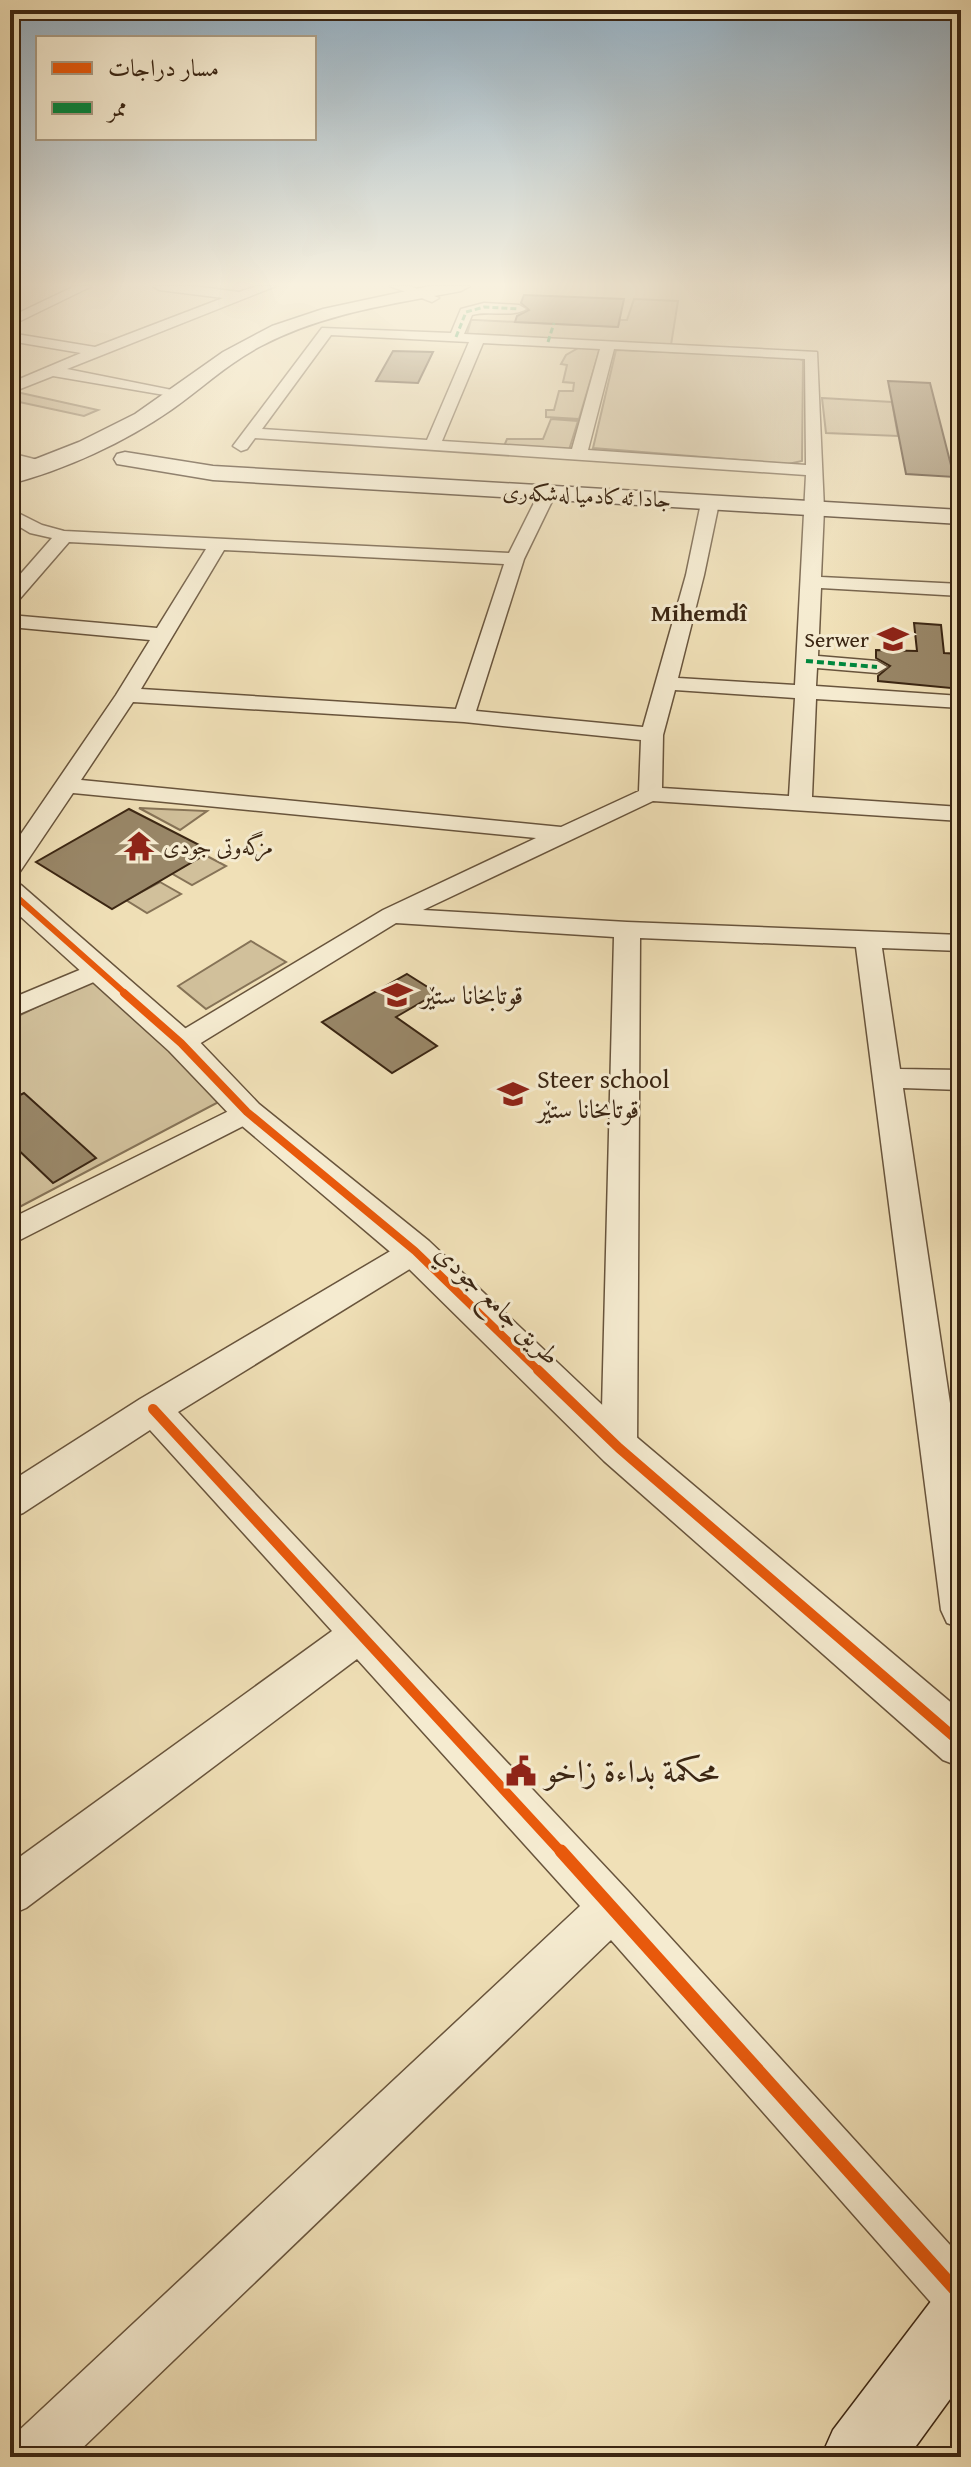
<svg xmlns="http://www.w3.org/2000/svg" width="971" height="2467" viewBox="0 0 971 2467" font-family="'Gentium Book Plus',Amiri,serif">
  <rect width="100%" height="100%" fill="#f0e0b7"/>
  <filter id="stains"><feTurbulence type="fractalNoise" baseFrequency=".0025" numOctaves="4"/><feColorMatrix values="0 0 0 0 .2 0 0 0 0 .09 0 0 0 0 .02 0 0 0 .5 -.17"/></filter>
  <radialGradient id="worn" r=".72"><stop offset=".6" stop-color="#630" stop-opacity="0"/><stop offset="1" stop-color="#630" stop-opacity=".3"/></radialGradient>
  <path fill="#d1c09b" stroke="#867357" stroke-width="2" d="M 634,299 L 678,301 L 671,345 L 467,334 L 471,320 L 476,320 L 618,327 L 620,320 L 627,320 Z
    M 580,347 L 600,348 L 579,419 L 546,417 L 546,410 L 554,410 L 559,391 L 573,391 L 574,383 L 563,382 L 567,365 L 561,364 L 566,355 Z
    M 616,350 L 793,357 L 803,360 L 802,461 L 788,464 L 593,448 Z
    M 21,393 L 98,410 L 84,416 L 10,400 Z
    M 822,398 L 892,402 L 898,436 L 826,433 Z
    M 551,419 L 578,421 L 569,450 L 504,446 L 507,439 L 543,439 Z
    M 139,808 L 207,811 L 180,830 Z
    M 205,855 L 226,866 L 192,885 L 171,873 Z
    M 160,882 L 181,894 L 147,913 L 126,900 Z
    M 251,941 L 286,962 L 206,1009 L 178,986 Z
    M 106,980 L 230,1096 L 10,1212 L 10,1020 L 90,981 Z"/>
  <path fill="#998768" stroke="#3b2613" stroke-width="2" d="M 524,295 L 624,299 L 618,327 L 515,322 L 517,316 L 529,310 L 521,303 Z
    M 393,351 L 433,352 L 418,383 L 376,381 Z
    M 888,381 L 930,383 L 954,477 L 906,474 Z
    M 914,623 L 941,625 L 944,653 L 961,654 L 961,689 L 878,681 L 878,676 L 890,666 L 876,658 L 876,650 L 917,651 Z
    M 129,809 L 211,851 L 112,909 L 36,862 Z
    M 407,974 L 437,993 L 396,1017 L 437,1046 L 392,1073 L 322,1022 Z
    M 24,1093 L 96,1158 L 53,1183 L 10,1142 L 10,1100 Z"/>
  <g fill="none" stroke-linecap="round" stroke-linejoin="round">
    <g stroke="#68543c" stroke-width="3">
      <path id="minor" d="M 75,286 L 92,286 L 10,326 L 10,317 Z
        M 153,286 L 193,286 L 239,292 L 257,286 L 276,286 L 67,369 L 182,392 L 182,398 L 53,376 L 10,393 L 10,383 L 81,353 L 10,341 L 10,333 L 95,347 L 223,298 L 159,290 Z
        M 390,286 L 410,286 L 439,298 L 432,302 Z
        M 484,303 L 519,305 L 526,309 C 513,318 488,310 472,315 L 464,334 L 817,352 L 824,509 L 821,577 L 961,584 L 961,596 L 821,588 L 818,656 L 877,661 L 887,667 L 877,673 L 817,668 L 816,686 L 961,696 L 961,708 L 816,699 L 812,797 L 961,807 L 961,821 L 653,801 L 423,910 L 627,922 L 961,935 L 961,951 L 882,948 L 900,1069 L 961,1070 L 961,1090 L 903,1088 L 961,1477 L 961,1628 L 947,1623 L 941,1610 L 856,947 L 640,938 L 637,1448 L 632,1459 L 619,1463 L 606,1459 L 601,1448 L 614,937 L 396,923 L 191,1049 L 181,1052 L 171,1049 L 167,1043 L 171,1037 L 383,910 L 536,838 L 73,793 L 19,873 L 10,875 L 10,850 L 116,695 L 150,640 L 10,627 L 10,615 L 157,628 L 206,549 L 69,542 L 17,602 L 10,604 L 10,586 L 52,538 L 30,533 L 10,521 L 10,509 L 42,525 L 64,531 L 509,553 L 541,489 L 553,489 L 556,493 L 524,559 L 476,711 L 643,727 L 686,575 L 701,503 L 710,498 L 719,503 L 704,575 L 678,678 L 795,685 L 806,475 L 255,438 L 247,449 L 241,451 L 233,446 L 322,328 L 451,333 L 461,309 ZM 331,335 L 469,342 L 427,440 L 262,429 ZM 483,343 L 600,349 L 572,449 L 442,441 ZM 614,349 L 805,359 L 806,465 L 588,450 ZM 224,550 L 504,564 L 456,709 L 141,689 ZM 675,690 L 795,698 L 789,796 L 662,788 L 663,735 ZM 133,702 L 464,722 L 641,740 L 639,791 L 561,827 L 81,780 Z
        M 10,453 L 46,462 L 48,466 L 40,471 L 10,463 Z
        M 101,961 L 110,963 L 114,969 L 110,975 L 10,1018 L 10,999 Z
        M 247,1102 L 257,1105 L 262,1112 L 257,1119 L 10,1245 L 10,1219 Z
        M 415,1239 L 426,1243 L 431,1251 L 426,1259 L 178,1412 L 628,1891 L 961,2257 L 961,2323 L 942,2315 L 611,1940 L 73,2457 L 10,2457 L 12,2437 L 580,1906 L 357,1659 L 26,1908 L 10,1915 L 10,1864 L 332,1631 L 150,1430 L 23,1513 L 10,1518 L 10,1482 L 140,1399 L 404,1243 Z"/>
    </g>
    <g stroke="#68543c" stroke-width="3">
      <path id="tertiary" d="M 10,882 L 21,885 L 193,1035 L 259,1104 L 429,1241 L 634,1435 L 961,1711 L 961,1767 L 943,1760 L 604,1461 L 401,1261 L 235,1120 L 169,1051 L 10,907 Z"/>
    </g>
    <g stroke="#3b2613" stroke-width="3">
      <path id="secondary" d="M 430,286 L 470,286 L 461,291 C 393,304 323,313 261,346 C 228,363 201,389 171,410 C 125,442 65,470 10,484 L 10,469 L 79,442 L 135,414 L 223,352 L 272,326 L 323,309 Z
        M 125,452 L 213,466 L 961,510 L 961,524 L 213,480 L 117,464 L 114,459 L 117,454 Z
        M 961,2285 L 961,2384 L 908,2457 L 821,2457 L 833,2430 L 935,2296 Z"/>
    </g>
    <use href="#minor" fill="#f5ebd0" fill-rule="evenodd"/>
    <use href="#tertiary" fill="#f5ebd0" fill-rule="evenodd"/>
    <use href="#secondary" fill="#f5ebd0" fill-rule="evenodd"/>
    <path stroke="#00873e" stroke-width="3" stroke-dasharray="6 3" stroke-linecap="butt" d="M 456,337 L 466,312 L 484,307 L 519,309
      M 548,342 L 554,323"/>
    <path stroke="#00873e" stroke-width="4" stroke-dasharray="7 4" stroke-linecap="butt" d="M 806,661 L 877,667"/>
    <g stroke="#f5ebd0" stroke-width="10">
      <path id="cycleway-far3" d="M 10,891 L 127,995"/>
    </g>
    <g stroke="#f5ebd0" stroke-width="13">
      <path id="cycleway-far2" d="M 124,993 L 181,1043 L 247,1112 L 415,1251 L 540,1372"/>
    </g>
    <g stroke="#f5ebd0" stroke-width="15">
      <path id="cycleway-far1" d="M 538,1370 L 619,1448 L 961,1743
        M 153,1409 L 562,1853"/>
    </g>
    <g stroke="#f5ebd0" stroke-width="18">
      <path id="cycleway" d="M 561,1851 L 961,2296"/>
    </g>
    <use href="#cycleway-far3" stroke="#e8590c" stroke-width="6"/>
    <use href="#cycleway-far2" stroke="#e8590c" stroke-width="8"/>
    <use href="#cycleway-far1" stroke="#e8590c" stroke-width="10"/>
    <use href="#cycleway" stroke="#e8590c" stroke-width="13"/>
  </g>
  <linearGradient id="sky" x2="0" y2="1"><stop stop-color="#92acbe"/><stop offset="0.45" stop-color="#f8f1df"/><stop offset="1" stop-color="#f8f1df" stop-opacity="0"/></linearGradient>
  <rect width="971" height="632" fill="url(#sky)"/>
  <defs>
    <g id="school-bare" transform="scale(2.4)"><path d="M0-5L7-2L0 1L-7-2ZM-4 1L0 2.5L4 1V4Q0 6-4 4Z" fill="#8f2418" stroke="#f5ebd0" stroke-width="2.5" paint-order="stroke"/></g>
    <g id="temple-bare" transform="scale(2.4)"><path d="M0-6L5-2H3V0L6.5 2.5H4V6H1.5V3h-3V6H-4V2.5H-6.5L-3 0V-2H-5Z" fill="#8f2418" stroke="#f5ebd0" stroke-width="2.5" paint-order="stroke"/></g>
    <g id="civic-bare" transform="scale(2.4)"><path d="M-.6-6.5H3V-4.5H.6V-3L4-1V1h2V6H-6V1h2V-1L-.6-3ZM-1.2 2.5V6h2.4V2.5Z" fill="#8f2418" stroke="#f5ebd0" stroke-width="2.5" paint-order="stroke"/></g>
  </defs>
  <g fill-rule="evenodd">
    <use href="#school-bare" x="893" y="639"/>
    <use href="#temple-bare" x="139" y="846"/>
    <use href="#school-bare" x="397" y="995"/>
    <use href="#school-bare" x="513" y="1094"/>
    <use href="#civic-bare" x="521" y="1771"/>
  </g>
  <g text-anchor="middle" stroke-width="6" stroke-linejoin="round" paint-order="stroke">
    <g font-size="22" fill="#3b2613" stroke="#f5ebd0">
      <text transform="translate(587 495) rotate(3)" y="8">جادا ئه‌كادميا له‌شكه‌رى</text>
    </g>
    <g font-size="22" fill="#3b2613" stroke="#f5ebd0" text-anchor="end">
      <text x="869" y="647">Serwer</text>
      <text x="163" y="854" text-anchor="start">مزگەوتی جودی</text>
    </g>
    <g font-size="24" font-weight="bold" fill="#3b2613" stroke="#f5ebd0">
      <text x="699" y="621">Mihemdî</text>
    </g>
    <g font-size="26" fill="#3b2613" stroke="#f5ebd0" text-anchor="start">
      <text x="421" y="1004">قوتابخانا ستێر</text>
      <text x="537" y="1088">Steer school<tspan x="537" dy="30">قوتابخانا ستێر</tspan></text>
    </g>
    <g font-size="26" fill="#3b2613" stroke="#f5ebd0">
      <text transform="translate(498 1304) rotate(44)" y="9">طريق جامع جودي</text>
    </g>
    <g font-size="32" fill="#3b2613" stroke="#f5ebd0" text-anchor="start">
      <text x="545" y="1782">محكمة بداءة زاخو</text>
    </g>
  </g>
  <rect width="971" height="2467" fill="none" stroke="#f0e0b7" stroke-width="40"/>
  <rect x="12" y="12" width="947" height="2443" fill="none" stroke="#3b2613" stroke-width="4"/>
  <rect x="20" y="20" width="931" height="2427" fill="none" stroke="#3b2613" stroke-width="2"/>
  <rect x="36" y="36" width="280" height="104" fill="#f5ebd0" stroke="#ab9c84" stroke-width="2"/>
  <rect x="52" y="62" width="40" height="12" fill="#e8590c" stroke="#ab9c84" stroke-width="2"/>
  <text x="108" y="76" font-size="24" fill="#3b2613">مسار دراجات</text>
  <rect x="52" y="102" width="40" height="12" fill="#00873e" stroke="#ab9c84" stroke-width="2"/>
  <text x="108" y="116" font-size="24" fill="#3b2613">ممر</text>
  <rect width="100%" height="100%" filter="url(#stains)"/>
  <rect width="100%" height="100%" fill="url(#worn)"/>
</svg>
